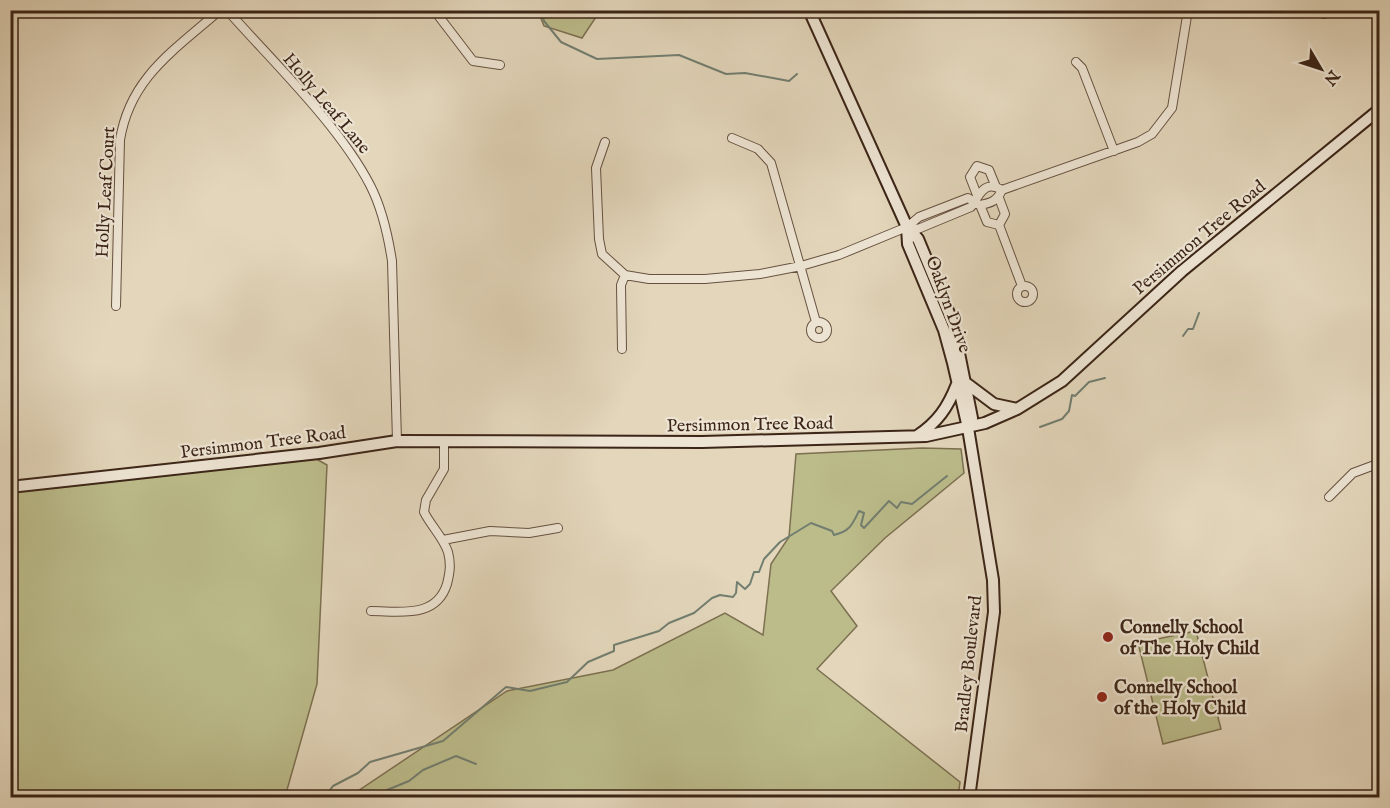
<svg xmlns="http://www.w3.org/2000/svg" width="1390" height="808" viewBox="0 0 1390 808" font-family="'IM FELL English',serif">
  <rect width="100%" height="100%" fill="#e3d6bb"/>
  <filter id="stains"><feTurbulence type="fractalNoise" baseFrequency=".00333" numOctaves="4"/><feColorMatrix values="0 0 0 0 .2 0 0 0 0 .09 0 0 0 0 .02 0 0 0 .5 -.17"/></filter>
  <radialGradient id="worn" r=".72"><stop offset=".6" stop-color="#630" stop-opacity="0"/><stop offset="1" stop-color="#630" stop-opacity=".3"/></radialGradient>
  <path fill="#bcbc8b" stroke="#7c7051" stroke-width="1.5" d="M 538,11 L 538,10 L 600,11 L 582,38 L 544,26 Z
    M 922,448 L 961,449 L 964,473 L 885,538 L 831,591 L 857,626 L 817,669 L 960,782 L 958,797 L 349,797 L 507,691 L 613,670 L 725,613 L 763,635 L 771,564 L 789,537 L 796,454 Z
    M 313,457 L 327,465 L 317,684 L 285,797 L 11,797 L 10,490 Z
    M 1196,631 L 1221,729 L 1163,744 L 1138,643 Z"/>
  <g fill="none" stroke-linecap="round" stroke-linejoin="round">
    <path stroke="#727e70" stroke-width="2" d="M 541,10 L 544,21 L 561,42 L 597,59 L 679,55 L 726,74 L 745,73 L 789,81 L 797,74
      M 1183,336 L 1188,329 L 1193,329 L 1199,313
      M 1040,427 L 1062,419 L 1069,411 L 1072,395 L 1075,396 L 1089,382 L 1105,378
      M 324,798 L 333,786 L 358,773 L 370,762 L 443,741 L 506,687 L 530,691 L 567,682 L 588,662 L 614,651 L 614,645 L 659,631 L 669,623 L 694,613 L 712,598 L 720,595 L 733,597 L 736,593 L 737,582 L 745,589 L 750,584 L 754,572 L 759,572 L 764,559 L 780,542 L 811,523 L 832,531 L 834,535 C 850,531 852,525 859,511 L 864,513 L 861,525 L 864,528 L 889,501 L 897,508 L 901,502 L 912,504 L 947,476
      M 384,798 L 387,790 L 409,781 L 423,770 L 456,756 L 476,764"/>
    <g stroke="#665140" stroke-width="10">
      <path id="street" d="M 227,10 C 273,62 339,125 370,185 C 382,208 388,235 392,261 L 397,441
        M 434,10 L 473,61 L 500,65
        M 1316,10 L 1324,14 L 1332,10
        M 1076,62 L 1082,68 L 1114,151
        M 732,138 L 758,149 L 771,163 L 816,322
        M 605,142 L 596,168 L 599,239 L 602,254 L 625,275 L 649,279 L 705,279 L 760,274 L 801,266 L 839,255 L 907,227 L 919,217 L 968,198 L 980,205 C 991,203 997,201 1002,190
        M 977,195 L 970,177 L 977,166 L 989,170 L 996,187
        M 999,198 L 1005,214 L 999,225
        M 980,205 L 987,222 L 999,225
        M 999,225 L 1022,286
        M 907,227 L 918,229 L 971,207 C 979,196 984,179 1002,190 L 1138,142 L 1152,134 L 1172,108 L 1188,10
        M1017 294a8 8 0 1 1 16 0a8 8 0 1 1-16 0Z
        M 116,306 L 120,140 C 130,77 175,50 220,10
        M811 330a8 8 0 1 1 16 0a8 8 0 1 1-16 0Z
        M 622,349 L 621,285 L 625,275
        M 1329,497 L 1353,473 L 1380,463
        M 443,540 L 490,531 L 529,533 L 558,528
        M 371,611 C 400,611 436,619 447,584 C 450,572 451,564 448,552 C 443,537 431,526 424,512 L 426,500 L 444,469 L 444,441"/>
    </g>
    <g stroke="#3c2517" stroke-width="14">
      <path id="secondary" d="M 809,10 L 907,227 L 918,239 L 953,323 L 972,418 L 968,428
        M 907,227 L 908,244 L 944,330 L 953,363 L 968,428 L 993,580 L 994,612 L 969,798
        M 966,383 L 994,404 L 1017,409
        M 917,436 C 938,422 948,407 957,384
        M 10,487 L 319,453 L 397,441 L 702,442 L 926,436 L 985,423 L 1017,409 L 1062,381 L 1182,271 L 1380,109"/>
    </g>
    <use href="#street" stroke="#ede4d3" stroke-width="8"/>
    <use href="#secondary" stroke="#ede4d3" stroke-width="10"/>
  </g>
  <g fill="#8f2418" stroke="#ede4d3" stroke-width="2">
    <circle cx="1108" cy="637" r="6"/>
    <circle cx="1102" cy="697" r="6"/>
  </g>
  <g text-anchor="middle" stroke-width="4.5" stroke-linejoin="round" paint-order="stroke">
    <g font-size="18" fill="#3c2517" stroke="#ede4d3">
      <text transform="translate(327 103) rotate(50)" y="6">Holly Leaf Lane</text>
      <text transform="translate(105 192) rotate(-87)" y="6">Holly Leaf Court</text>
      <text transform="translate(1199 237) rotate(-40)" y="6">Persimmon Tree Road</text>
      <text transform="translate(949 304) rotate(70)" y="6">Oaklyn Drive</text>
      <text transform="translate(750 424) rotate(-1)" y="6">Persimmon Tree Road</text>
      <text transform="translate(263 442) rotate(-7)" y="6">Persimmon Tree Road</text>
      <text transform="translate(968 664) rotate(-84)" y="6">Bradley Boulevard</text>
    </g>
    <g font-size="18" font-weight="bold" fill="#3c2517" stroke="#ede4d3" text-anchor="start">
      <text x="1120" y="633">Connelly School<tspan x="1120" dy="21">of The Holy Child</tspan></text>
      <text x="1114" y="693">Connelly School<tspan x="1114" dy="21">of the Holy Child</tspan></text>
    </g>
  </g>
  <rect width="1390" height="808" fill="none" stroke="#e3d6bb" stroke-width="36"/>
  <rect x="12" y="12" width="1366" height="784" fill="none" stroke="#3c2517" stroke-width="3"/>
  <rect x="18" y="18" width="1354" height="772" fill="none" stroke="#3c2517" stroke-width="1.5"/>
  <g transform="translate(1321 69) rotate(129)" stroke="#ede4d3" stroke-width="4.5" paint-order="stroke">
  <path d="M0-4.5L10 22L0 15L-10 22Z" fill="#3c2517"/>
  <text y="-9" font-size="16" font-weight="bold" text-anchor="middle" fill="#3c2517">N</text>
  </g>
  <rect width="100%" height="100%" filter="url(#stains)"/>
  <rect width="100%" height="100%" fill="url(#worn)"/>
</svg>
